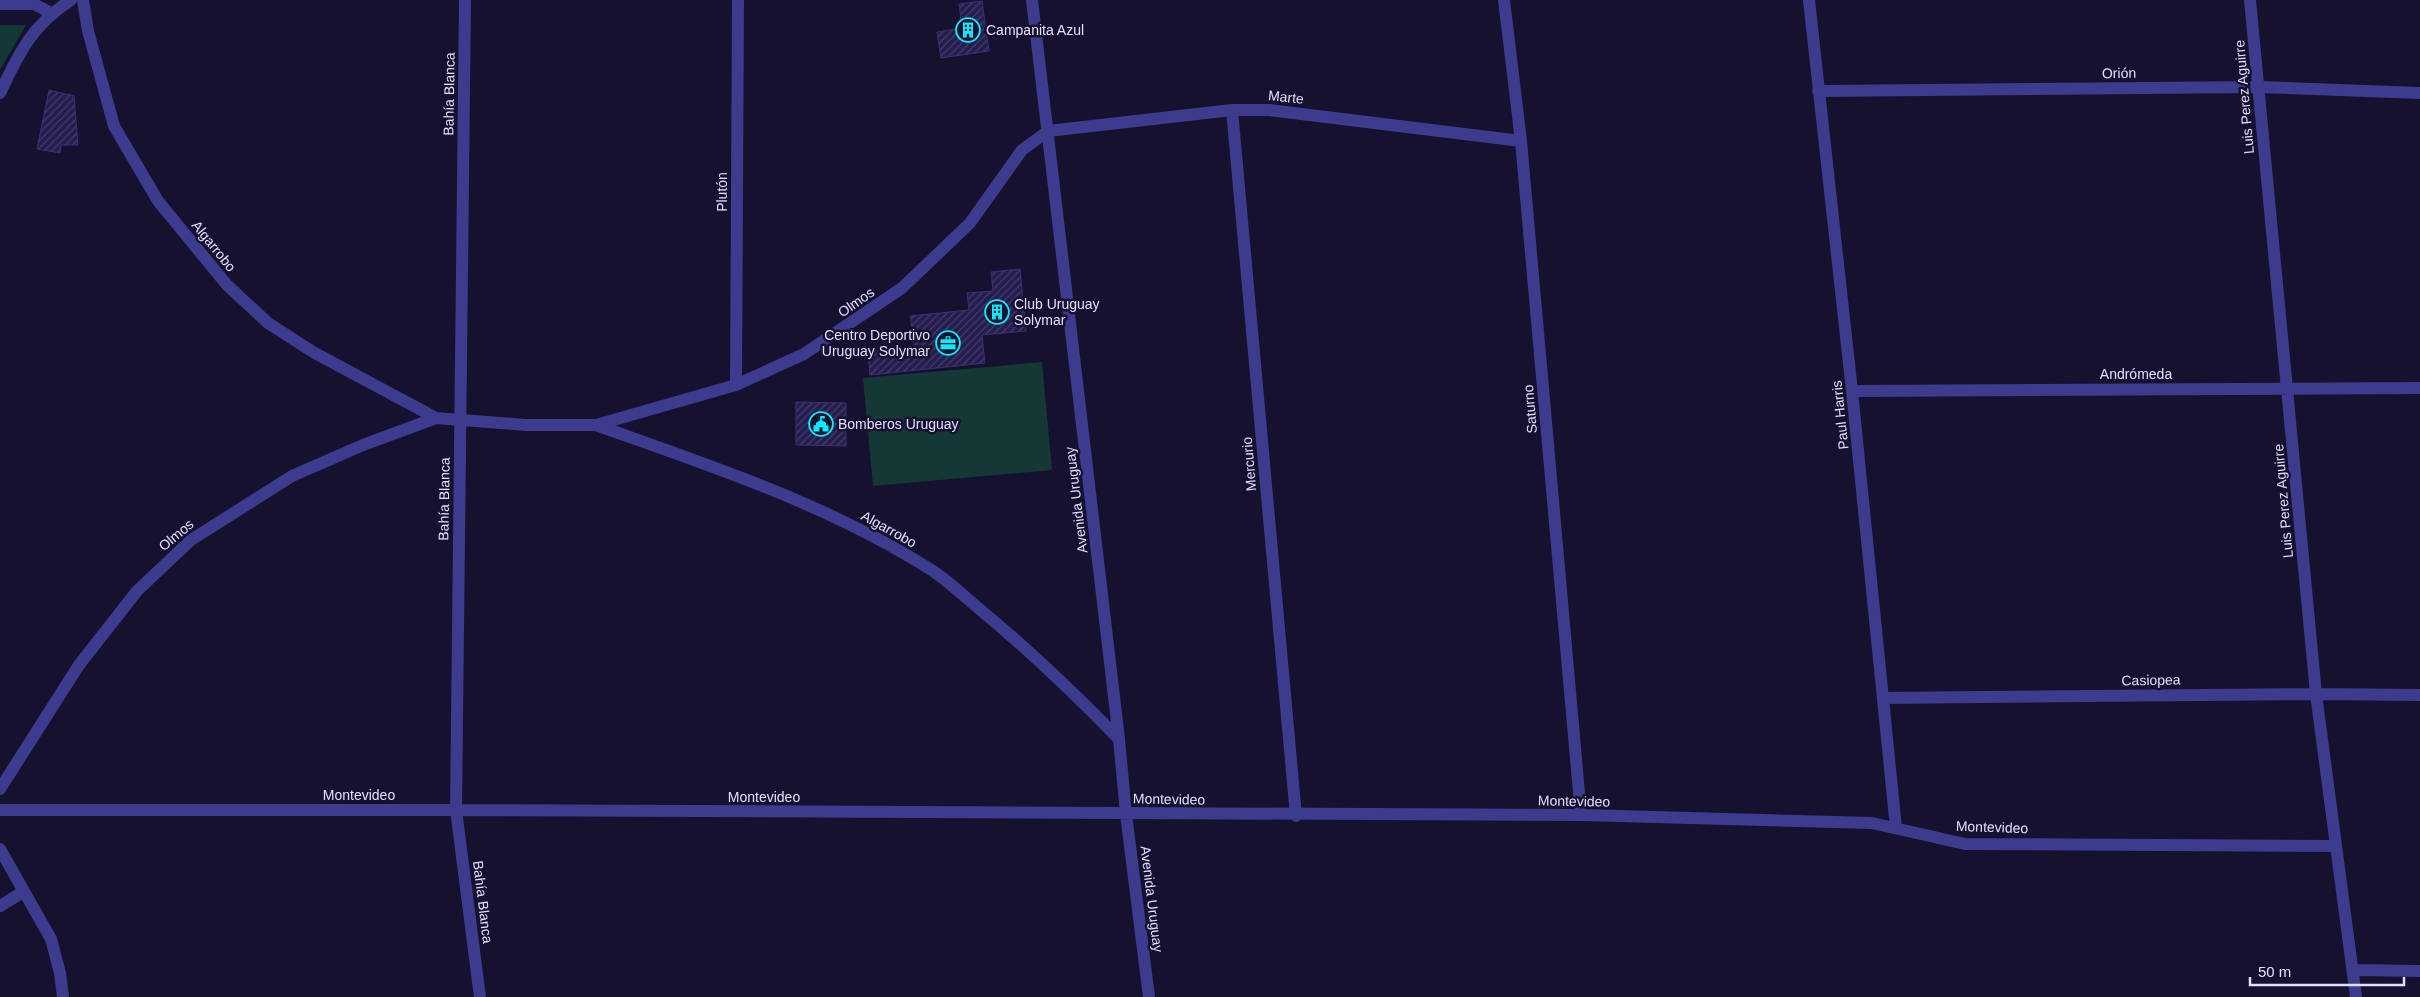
<svg xmlns="http://www.w3.org/2000/svg" width="2420" height="997" viewBox="0 0 2420 997" font-family="Arial,sans-serif">
  <defs>
    <pattern id="building-hatch" width="6" height="6" patternUnits="userSpaceOnUse" patternTransform="scale(1.25)"><rect width="6" height="6" fill="#261d4f"/><path d="M-1 1l2-2M0 6l6-6M5 7l2-2" fill="none" stroke="#453d69"/></pattern>
  </defs>
  <rect width="100%" height="100%" fill="#15112e"/>
  <path fill="#143836" d="M 0,25 L 26,25 L 0,70 Z
    M 1042,362 L 1052,470 L 873,486 L 863,378 Z"/>
  <path fill="url(#building-hatch)" stroke="#3c2e7b" d="M 982,1 L 989,51 L 941,58 L 937,32 L 962,28 L 959,4 Z
    M 49,90 L 74,96 L 78,145 L 61,145 L 60,153 L 37,149 Z
    M 1020,269 L 1026,331 L 982,335 L 985,363 L 870,375 L 868,351 L 914,346 L 910,316 L 969,310 L 967,293 L 993,291 L 991,272 Z
    M 796,402 L 846,403 L 846,446 L 796,445 Z"/>
  <g fill="none" stroke-linecap="round" stroke-linejoin="round">
    <path stroke="#3d3b8d" stroke-width="12" d="M 83,0 L 88,31 L 114,126 L 158,201 L 227,285 L 268,323 L 313,352 L 436,418
      M 465,0 L 456,810 L 480,997
      M 1032,0 L 1119,739 L 1126,814 L 1149,997
      M 1504,0 L 1521,141 L 1581,815
      M 1809,0 L 1852,391 L 1896,828
      M 2250,0 L 2316,694 L 2356,997
      M 0,4 L 34,4 L 51,13
      M 1818,91 L 2258,87 L 2420,93
      M 0,93 C 19,53 32,25 71,0
      M 1232,110 L 1296,816
      M 736,385 L 738,0
      M 1852,391 L 2420,388
      M 596,425 C 711,466 830,505 933,571 C 949,582 963,595 977,607 C 1027,648 1074,693 1119,739
      M 1883,698 L 2316,694 L 2420,695
      M 0,789 L 79,665 L 137,591 L 191,540 L 292,476 L 363,445 L 436,418 L 526,425 L 596,425 L 736,385 L 804,354 L 902,288 L 970,223 L 1022,150 L 1048,131 L 1232,110 L 1269,110 L 1521,141
      M 0,810 L 456,810 L 1581,815 L 1872,823 L 1965,844 L 2335,846
      M 0,849 L 51,939 L 60,973 L 63,997
      M 0,906 L 23,892
      M 2353,970 L 2420,971"/>
  </g>
  <defs>
    <g id="building-ring" transform="scale(1.25)"><circle r="9.5" fill="#15112e" stroke="#0aecff" stroke-width="1.5"/><path d="M-4-6H4V6H1V3H-1V6H-4ZM-2.5-4.3h1.7v1.8h-1.7ZM.8-4.3h1.7v1.8H.8ZM-2.5-1h1.7V.8h-1.7ZM.8-1h1.7V.8H.8Z" fill="#0aecff"/></g>
    <g id="office-ring" transform="scale(1.25)"><circle r="9.5" fill="#15112e" stroke="#0aecff" stroke-width="1.5"/><path d="M-6-3h4V-5.5h4V-3h4V5H-6ZM-1-4.5V-3h2v-1.5ZM-6 0V1H6V0Z" fill="#0aecff"/></g>
    <g id="civic-ring" transform="scale(1.25)"><circle r="9.5" fill="#15112e" stroke="#0aecff" stroke-width="1.5"/><path d="M-.6-6.5H3V-4.5H.6V-3L4-1V1h2V6H-6V1h2V-1L-.6-3ZM-1.2 2.5V6h2.4V2.5Z" fill="#0aecff"/></g>
  </defs>
  <g fill-rule="evenodd">
    <use href="#building-ring" x="968" y="30"/>
    <use href="#building-ring" x="997" y="312"/>
    <use href="#office-ring" x="948" y="343"/>
    <use href="#civic-ring" x="821" y="424"/>
  </g>
  <g text-anchor="middle" stroke-width="5" stroke-linejoin="round" paint-order="stroke">
    <g font-size="14" fill="#e1deff" stroke="#15112e" text-anchor="start">
      <text x="986" y="35">Campanita Azul</text>
      <text x="1014" y="309">Club Uruguay<tspan x="1014" dy="16">Solymar</tspan></text>
      <text x="930" y="340" text-anchor="end">Centro Deportivo<tspan x="930" dy="16">Uruguay Solymar</tspan></text>
      <text x="838" y="429">Bomberos Uruguay</text>
    </g>
    <g font-size="14" fill="#e1deff" stroke="#15112e">
      <text transform="translate(2119 73) rotate(-1)" y="5">Orión</text>
      <text transform="translate(449 94) rotate(-89)" y="5">Bahía Blanca</text>
      <text transform="translate(1286 97) rotate(6)" y="5">Marte</text>
      <text transform="translate(2244 97) rotate(-95)" y="5">Luis Perez Aguirre</text>
      <text transform="translate(722 192) rotate(-90)" y="5">Plutón</text>
      <text transform="translate(214 246) rotate(51)" y="5">Algarrobo</text>
      <text transform="translate(856 302) rotate(-35)" y="5">Olmos</text>
      <text x="2136" y="379">Andrómeda</text>
      <text transform="translate(1530 409) rotate(-95)" y="5">Saturno</text>
      <text transform="translate(1840 415) rotate(-96)" y="5">Paul Harris</text>
      <text transform="translate(1249 464) rotate(-95)" y="5">Mercurio</text>
      <text transform="translate(444 499) rotate(-89)" y="5">Bahía Blanca</text>
      <text transform="translate(1076 500) rotate(-97)" y="5">Avenida Uruguay</text>
      <text transform="translate(2283 501) rotate(-95)" y="5">Luis Perez Aguirre</text>
      <text transform="translate(889 529) rotate(29)" y="5">Algarrobo</text>
      <text transform="translate(176 535) rotate(-40)" y="5">Olmos</text>
      <text transform="translate(2151 680) rotate(-1)" y="5">Casiopea</text>
      <text x="359" y="800">Montevideo</text>
      <text x="764" y="802">Montevideo</text>
      <text transform="translate(1169 799) rotate(1)" y="5">Montevideo</text>
      <text transform="translate(1574 801) rotate(1)" y="5">Montevideo</text>
      <text transform="translate(1992 827) rotate(2)" y="5">Montevideo</text>
      <text transform="translate(1152 899) rotate(83)" y="5">Avenida Uruguay</text>
      <text transform="translate(483 902) rotate(83)" y="5">Bahía Blanca</text>
    </g>
  </g>
  <path d="M2250 977v8h154v-8" fill="none" stroke="#e1deff" stroke-width="2.5"/>
  <text x="2258" y="977" font-size="15" fill="#e1deff" stroke="#15112e" stroke-width="4" paint-order="stroke">50 m</text>
</svg>
